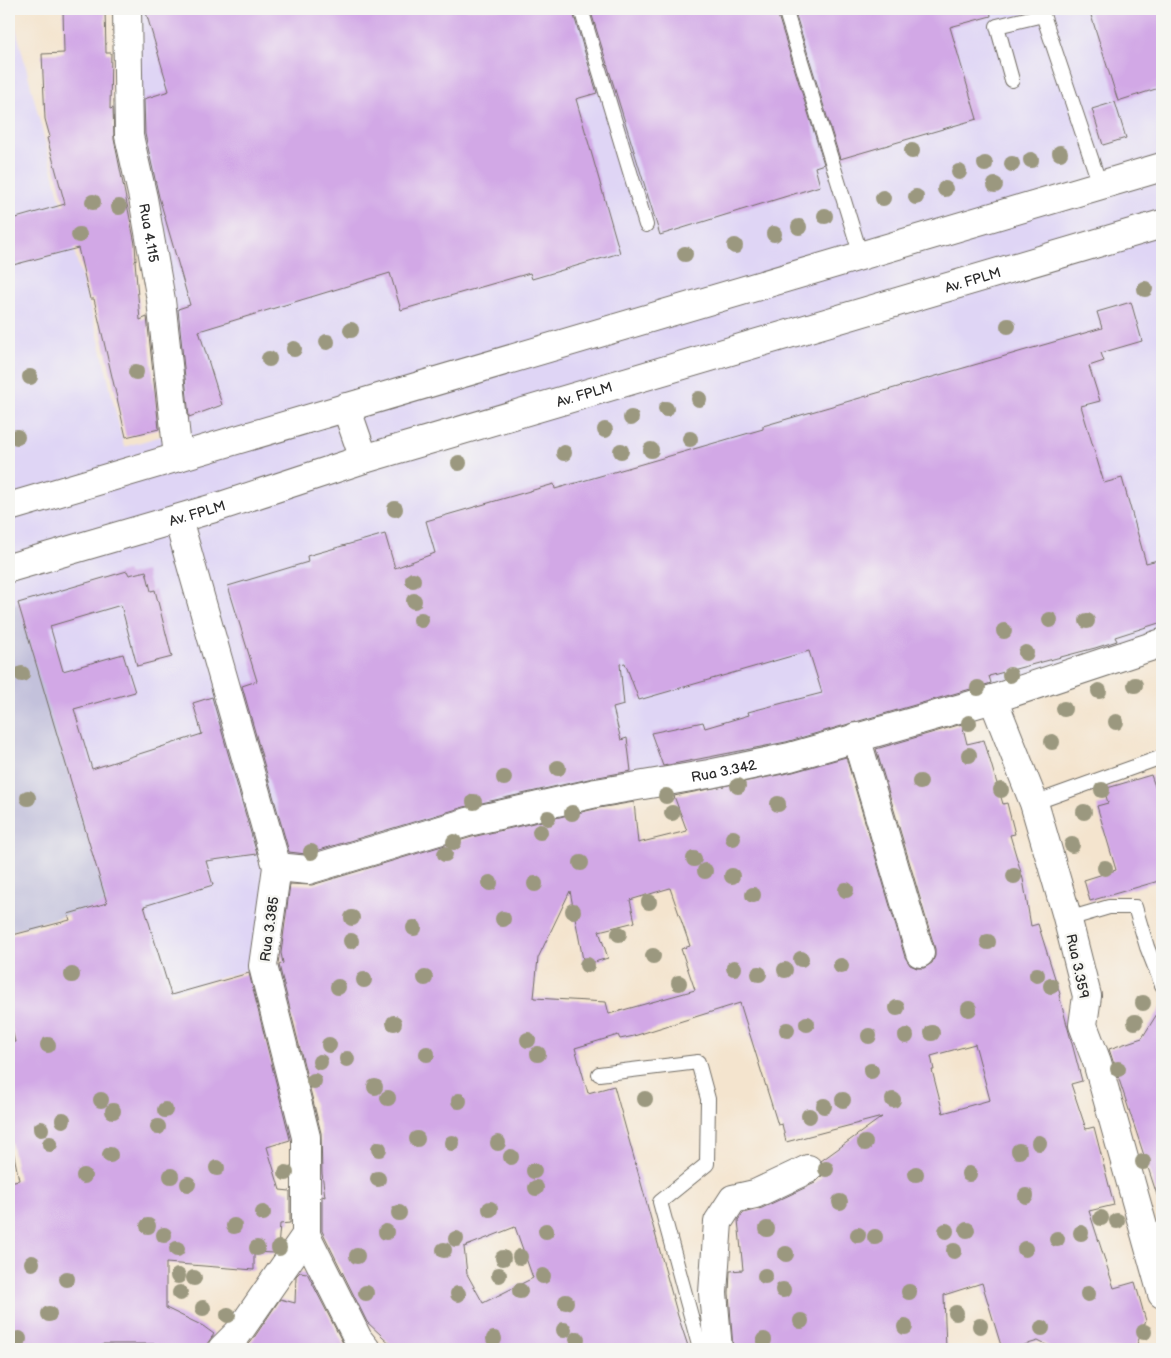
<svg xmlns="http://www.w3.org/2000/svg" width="1171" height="1358" viewBox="0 0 1171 1358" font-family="'Balsamiq Sans',sans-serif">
  <rect width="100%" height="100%" fill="#f6f6f2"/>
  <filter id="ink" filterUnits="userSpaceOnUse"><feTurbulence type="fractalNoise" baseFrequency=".02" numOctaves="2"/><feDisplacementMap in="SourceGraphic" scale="10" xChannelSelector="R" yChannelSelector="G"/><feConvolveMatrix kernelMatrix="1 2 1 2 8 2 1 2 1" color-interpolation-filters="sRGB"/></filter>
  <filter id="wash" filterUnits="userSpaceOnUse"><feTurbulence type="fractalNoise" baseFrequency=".0096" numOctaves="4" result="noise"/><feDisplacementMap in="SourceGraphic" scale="20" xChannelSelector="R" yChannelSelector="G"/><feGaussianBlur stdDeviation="1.12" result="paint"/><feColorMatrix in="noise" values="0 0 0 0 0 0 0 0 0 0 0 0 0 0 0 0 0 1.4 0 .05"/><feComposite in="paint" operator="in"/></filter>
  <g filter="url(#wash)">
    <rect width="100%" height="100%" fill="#f4e4ce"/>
    <path fill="#dfd5f5" d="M 9,9 L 11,9 L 61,203 L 98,336 L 124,447 L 175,432 L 143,198 L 131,9 L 1162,9 L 1162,643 L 993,699 L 277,867 L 263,966 L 123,1005 L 107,894 L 9,923 Z"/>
    <path fill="#c3c1db" d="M 18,603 L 107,903 L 9,932 L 9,606 Z"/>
    <g id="blocks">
      <path fill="#d2a8e6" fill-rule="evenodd" d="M 63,9 L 105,9 L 106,53 L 111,53 L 110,109 L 113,108 L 114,139 L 135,244 L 136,260 L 135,261 L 140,320 L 147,317 L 159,429 L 126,437 L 94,299 L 90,299 L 78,248 L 9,266 L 9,220 L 65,204 L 47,138 L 50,137 L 45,119 L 42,54 L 64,53 Z
        M 145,9 L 572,9 L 597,93 L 576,99 L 620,253 L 532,279 L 530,273 L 401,310 L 390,273 L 199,331 L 222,405 L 189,417 L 178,309 L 190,305 L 159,197 L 145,134 L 144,99 L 169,91 Z
        M 590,9 L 776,9 L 824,164 L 815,167 L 820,186 L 660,235 Z
        M 794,9 L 990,9 L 991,16 L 950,27 L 977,119 L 840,159 Z
        M 1089,9 L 1162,9 L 1162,87 L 1118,101 Z
        M 1115,102 L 1126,138 L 1103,145 L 1092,109 Z
        M 1131,302 L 1142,341 L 1101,353 L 1104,361 L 1089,366 L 1100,401 L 1081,406 L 1104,483 L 1122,478 L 1146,563 L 1162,559 L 1162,622 L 1115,637 L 1117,641 L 1095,648 L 989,676 L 991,683 L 988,684 L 786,742 L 663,766 L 651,733 L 703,722 L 705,728 L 749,715 L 748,712 L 822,693 L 809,651 L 639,700 L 625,663 L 620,664 L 624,705 L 613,708 L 621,740 L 627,738 L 631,771 L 593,778 L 464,807 L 306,854 L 289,852 L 242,686 L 257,681 L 228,586 L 308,562 L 307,556 L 385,534 L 395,568 L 435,553 L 426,521 L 554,484 L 555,489 L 763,429 L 763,426 L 1102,328 L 1097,312 Z
        M 127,571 L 129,575 L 146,571 L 151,591 L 155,590 L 172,657 L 137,666 L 121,605 L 50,626 L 63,671 L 123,654 L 135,692 L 74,709 L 92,769 L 202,734 L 193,703 L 212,697 L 257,854 L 206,861 L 213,885 L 144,906 L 171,995 L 249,973 L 290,1139 L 290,1140 L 267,1147 L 280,1190 L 290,1191 L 290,1223 L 280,1224 L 278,1248 L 274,1253 L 254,1252 L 254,1270 L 166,1263 L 166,1308 L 203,1326 L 214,1334 L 207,1344 L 207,1349 L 156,1349 L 157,1344 L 103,1344 L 103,1349 L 9,1349 L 9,1182 L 19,1180 L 9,1131 L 9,1043 L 15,1042 L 9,1016 L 9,936 L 70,920 L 68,914 L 107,903 L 18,603 Z
        M 962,724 L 967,744 L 984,740 L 1003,804 L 1007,803 L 1015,834 L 1010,835 L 1023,879 L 1031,926 L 1038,924 L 1060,994 L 1059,995 L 1082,1081 L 1071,1084 L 1086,1129 L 1094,1127 L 1114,1205 L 1089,1211 L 1114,1288 L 1135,1282 L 1146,1321 L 1135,1349 L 1054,1349 L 1038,1341 L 1011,1349 L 1002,1349 L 982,1283 L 944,1295 L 946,1349 L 733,1349 L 729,1293 L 730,1271 L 743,1270 L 738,1220 L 743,1213 L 762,1208 L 815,1183 L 821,1177 L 823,1171 L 821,1161 L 882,1117 L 786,1142 L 782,1124 L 778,1125 L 740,1003 L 634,1036 L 620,1039 L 618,1035 L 575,1048 L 588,1093 L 614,1086 L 678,1316 L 689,1349 L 396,1349 L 367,1322 L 322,1231 L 322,1196 L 325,1197 L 322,1173 L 321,1133 L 279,965 L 283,963 L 281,953 L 290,884 L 312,885 L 472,837 L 599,808 L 634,802 L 638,843 L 687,831 L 674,796 L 793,772 L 846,757 L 905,957 L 910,965 L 917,968 L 924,968 L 932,963 L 935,956 L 935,949 L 876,749 ZM 670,888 L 690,946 L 681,949 L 695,990 L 609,1014 L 606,1002 L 534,998 L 538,958 L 570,891 L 584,965 L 608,958 L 599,931 L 635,922 L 630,900 ZM 975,1044 L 990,1100 L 943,1113 L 932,1070 L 934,1070 L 931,1056 ZM 515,1227 L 533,1278 L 483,1303 L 467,1274 L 464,1247 Z
        M 1151,775 L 1156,789 L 1162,787 L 1162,880 L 1090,901 L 1084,880 L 1116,870 L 1097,806 L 1108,803 L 1104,789 Z
        M 1162,1006 L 1162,1197 L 1158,1198 L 1109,1049 L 1142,1038 Z
        M 300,1272 L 307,1273 L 345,1347 L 340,1349 L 244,1349 L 251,1342 L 280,1299 L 295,1303 L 296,1276 Z"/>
    </g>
  </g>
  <g filter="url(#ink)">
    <use href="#blocks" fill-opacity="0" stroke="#716c64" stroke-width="1"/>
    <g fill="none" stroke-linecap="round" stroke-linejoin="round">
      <g stroke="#716c64" stroke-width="16">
        <path id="lane" d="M 581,9 L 646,225
          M 785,9 L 861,256
          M 1012,80 L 997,26 L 1043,15 L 1100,185
          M 1034,803 L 1162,757
          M 1068,919 L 1109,907 L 1135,907 L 1147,947 L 1162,985
          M 599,1074 L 698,1062 L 708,1099 L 707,1164 L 660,1202 L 700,1349"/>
      </g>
      <g stroke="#716c64" stroke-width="30">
        <g id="street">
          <path id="s1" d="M 127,9 L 129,136 L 143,198 L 161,300 L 178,457"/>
          <path d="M 178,519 L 277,867 L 263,966 L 306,1137 L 306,1235 L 238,1333 L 222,1349"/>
          <path d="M 856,737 L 920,953"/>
          <path id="s2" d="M 277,867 L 308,870 L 468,822 L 596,793 L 709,774 L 790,757 L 993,699 L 1162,643"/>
          <path d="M 306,1235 L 358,1339 L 366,1349"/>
          <path d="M 718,1349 L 713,1293 L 718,1222 L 733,1199 L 755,1194 L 808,1169"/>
        </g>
      </g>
      <g stroke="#716c64" stroke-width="30">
        <g id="secondary">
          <path d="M 346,407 L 364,459"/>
          <path d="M 9,507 L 1162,167"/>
          <path id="s3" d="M 9,568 L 221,506 L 364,459 L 1162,224"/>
          <path d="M 993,699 L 1034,803 L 1066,913 L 1087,996 L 1083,1025 L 1097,1062 L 1162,1294"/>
        </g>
      </g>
      <use href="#lane" stroke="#fff" stroke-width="14"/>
      <use href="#street" stroke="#fff" stroke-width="28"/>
      <use href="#secondary" stroke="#fff" stroke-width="28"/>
    </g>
    <g fill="#9b987f">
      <circle cx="912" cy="151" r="8"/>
      <circle cx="1060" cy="153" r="8"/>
      <circle cx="1031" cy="160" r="8"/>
      <circle cx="985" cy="164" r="8"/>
      <circle cx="1012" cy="164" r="8"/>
      <circle cx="959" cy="172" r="8"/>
      <circle cx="995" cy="185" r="8"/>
      <circle cx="945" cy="189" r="8"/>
      <circle cx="916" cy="197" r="8"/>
      <circle cx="883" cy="198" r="8"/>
      <circle cx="93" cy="202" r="8"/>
      <circle cx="119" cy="207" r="8"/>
      <circle cx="825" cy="216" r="8"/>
      <circle cx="799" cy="227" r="8"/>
      <circle cx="774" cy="234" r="8"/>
      <circle cx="79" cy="235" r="8"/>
      <circle cx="735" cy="246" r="8"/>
      <circle cx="685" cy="254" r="8"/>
      <circle cx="1145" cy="289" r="8"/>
      <circle cx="1008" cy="326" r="8"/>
      <circle cx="351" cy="330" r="8"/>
      <circle cx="327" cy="342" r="8"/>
      <circle cx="294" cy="349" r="8"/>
      <circle cx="269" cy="359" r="8"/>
      <circle cx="136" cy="372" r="8"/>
      <circle cx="30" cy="377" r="8"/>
      <circle cx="699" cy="399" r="8"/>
      <circle cx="666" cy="409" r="8"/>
      <circle cx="631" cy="418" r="8"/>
      <circle cx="605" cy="430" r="8"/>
      <circle cx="17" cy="437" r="8"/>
      <circle cx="690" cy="439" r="8"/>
      <circle cx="651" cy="450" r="8"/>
      <circle cx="621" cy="451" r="8"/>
      <circle cx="564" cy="453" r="8"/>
      <circle cx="459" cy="463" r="8"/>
      <circle cx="395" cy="509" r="8"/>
      <circle cx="413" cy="580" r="8"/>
      <circle cx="414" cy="601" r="8"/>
      <circle cx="421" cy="620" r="8"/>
      <circle cx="1050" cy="620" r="8"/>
      <circle cx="1087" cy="621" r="8"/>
      <circle cx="1004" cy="631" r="8"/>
      <circle cx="1026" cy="653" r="8"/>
      <circle cx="22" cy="674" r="8"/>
      <circle cx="1010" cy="675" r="8"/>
      <circle cx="1135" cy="685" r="8"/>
      <circle cx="978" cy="688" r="8"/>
      <circle cx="1099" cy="691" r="8"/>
      <circle cx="1064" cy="709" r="8"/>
      <circle cx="1116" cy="722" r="8"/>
      <circle cx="969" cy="723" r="8"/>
      <circle cx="1052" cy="742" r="8"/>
      <circle cx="969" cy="755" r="8"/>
      <circle cx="558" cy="768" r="8"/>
      <circle cx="504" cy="778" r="8"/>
      <circle cx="920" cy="782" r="8"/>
      <circle cx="738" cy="786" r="8"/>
      <circle cx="1001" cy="790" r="8"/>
      <circle cx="1102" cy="790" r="8"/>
      <circle cx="666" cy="796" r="8"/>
      <circle cx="28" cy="798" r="8"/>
      <circle cx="474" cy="802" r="8"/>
      <circle cx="778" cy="804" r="8"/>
      <circle cx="1084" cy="812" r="8"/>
      <circle cx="572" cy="813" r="8"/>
      <circle cx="672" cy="813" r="8"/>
      <circle cx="548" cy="818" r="8"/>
      <circle cx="540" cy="832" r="8"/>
      <circle cx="733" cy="838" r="8"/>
      <circle cx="454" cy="842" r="8"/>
      <circle cx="1072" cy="845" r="8"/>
      <circle cx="311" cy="852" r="8"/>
      <circle cx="445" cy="854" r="8"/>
      <circle cx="694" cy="859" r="8"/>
      <circle cx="581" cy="863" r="8"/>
      <circle cx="1105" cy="868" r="8"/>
      <circle cx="705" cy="871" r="8"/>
      <circle cx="732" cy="876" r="8"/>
      <circle cx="1014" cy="876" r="8"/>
      <circle cx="490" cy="883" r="8"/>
      <circle cx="535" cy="884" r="8"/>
      <circle cx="846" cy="890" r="8"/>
      <circle cx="753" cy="895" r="8"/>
      <circle cx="649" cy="902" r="8"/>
      <circle cx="573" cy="911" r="8"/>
      <circle cx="352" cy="918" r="8"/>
      <circle cx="503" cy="919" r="8"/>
      <circle cx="414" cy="928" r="8"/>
      <circle cx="619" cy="934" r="8"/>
      <circle cx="351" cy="941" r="8"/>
      <circle cx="988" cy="942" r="8"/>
      <circle cx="653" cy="956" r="8"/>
      <circle cx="801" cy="959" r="8"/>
      <circle cx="587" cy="965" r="8"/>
      <circle cx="841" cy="966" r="8"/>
      <circle cx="734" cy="968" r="8"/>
      <circle cx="785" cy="970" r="8"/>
      <circle cx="759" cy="974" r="8"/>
      <circle cx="72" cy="975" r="8"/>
      <circle cx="1037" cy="975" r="8"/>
      <circle cx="425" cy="978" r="8"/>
      <circle cx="364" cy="980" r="8"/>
      <circle cx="679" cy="983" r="8"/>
      <circle cx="1051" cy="986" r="8"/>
      <circle cx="338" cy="987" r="8"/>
      <circle cx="1143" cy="1003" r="8"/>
      <circle cx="897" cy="1008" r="8"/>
      <circle cx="969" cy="1009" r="8"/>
      <circle cx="1135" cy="1022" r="8"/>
      <circle cx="394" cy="1023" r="8"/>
      <circle cx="807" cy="1024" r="8"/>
      <circle cx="787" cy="1030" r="8"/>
      <circle cx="932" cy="1033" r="8"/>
      <circle cx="869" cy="1036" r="8"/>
      <circle cx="906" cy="1036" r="8"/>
      <circle cx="528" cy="1040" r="8"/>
      <circle cx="48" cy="1045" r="8"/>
      <circle cx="329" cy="1045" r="8"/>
      <circle cx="427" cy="1054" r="8"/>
      <circle cx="538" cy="1054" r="8"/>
      <circle cx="347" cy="1059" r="8"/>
      <circle cx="320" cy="1062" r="8"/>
      <circle cx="1118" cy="1069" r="8"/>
      <circle cx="871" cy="1071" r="8"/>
      <circle cx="314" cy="1081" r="8"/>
      <circle cx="375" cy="1087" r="8"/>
      <circle cx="388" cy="1098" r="8"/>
      <circle cx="645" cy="1099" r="8"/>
      <circle cx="101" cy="1100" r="8"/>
      <circle cx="843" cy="1100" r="8"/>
      <circle cx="893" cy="1100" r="8"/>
      <circle cx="459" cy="1101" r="8"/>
      <circle cx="824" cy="1106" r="8"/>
      <circle cx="165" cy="1110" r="8"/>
      <circle cx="113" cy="1111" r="8"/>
      <circle cx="809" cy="1116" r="8"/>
      <circle cx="63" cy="1120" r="8"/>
      <circle cx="158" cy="1127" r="8"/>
      <circle cx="41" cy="1129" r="8"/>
      <circle cx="417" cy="1139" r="8"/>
      <circle cx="452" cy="1143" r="8"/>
      <circle cx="498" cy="1143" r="8"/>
      <circle cx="865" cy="1143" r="8"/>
      <circle cx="1039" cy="1143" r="8"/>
      <circle cx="50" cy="1144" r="8"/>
      <circle cx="379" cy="1149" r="8"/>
      <circle cx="1019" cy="1151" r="8"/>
      <circle cx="110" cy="1155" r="8"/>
      <circle cx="511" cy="1157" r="8"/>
      <circle cx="1143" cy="1162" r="8"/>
      <circle cx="217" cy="1168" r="8"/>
      <circle cx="826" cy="1169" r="8"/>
      <circle cx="534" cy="1171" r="8"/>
      <circle cx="286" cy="1173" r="8"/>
      <circle cx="916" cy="1174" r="8"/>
      <circle cx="969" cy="1174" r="8"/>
      <circle cx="84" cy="1176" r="8"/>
      <circle cx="171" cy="1176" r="8"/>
      <circle cx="378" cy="1179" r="8"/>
      <circle cx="188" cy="1184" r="8"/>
      <circle cx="536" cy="1188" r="8"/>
      <circle cx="1026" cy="1196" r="8"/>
      <circle cx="840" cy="1202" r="8"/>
      <circle cx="490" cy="1209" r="8"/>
      <circle cx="263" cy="1213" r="8"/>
      <circle cx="399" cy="1213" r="8"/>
      <circle cx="1101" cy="1218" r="8"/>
      <circle cx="1117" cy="1221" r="8"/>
      <circle cx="148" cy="1226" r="8"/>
      <circle cx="234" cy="1226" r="8"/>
      <circle cx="767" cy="1229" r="8"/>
      <circle cx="967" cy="1230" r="8"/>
      <circle cx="546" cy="1231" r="8"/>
      <circle cx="946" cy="1231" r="8"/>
      <circle cx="386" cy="1232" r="8"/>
      <circle cx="1081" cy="1233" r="8"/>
      <circle cx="164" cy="1235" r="8"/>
      <circle cx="858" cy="1235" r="8"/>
      <circle cx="875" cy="1237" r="8"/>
      <circle cx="456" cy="1239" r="8"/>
      <circle cx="1057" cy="1239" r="8"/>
      <circle cx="257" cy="1248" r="8"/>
      <circle cx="279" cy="1248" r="8"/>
      <circle cx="177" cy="1249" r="8"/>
      <circle cx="1025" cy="1249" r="8"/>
      <circle cx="444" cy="1250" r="8"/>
      <circle cx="954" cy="1251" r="8"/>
      <circle cx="786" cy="1254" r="8"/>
      <circle cx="357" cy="1256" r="8"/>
      <circle cx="520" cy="1257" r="8"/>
      <circle cx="503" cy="1258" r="8"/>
      <circle cx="32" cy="1263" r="8"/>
      <circle cx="499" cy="1275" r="8"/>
      <circle cx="178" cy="1276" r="8"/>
      <circle cx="543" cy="1276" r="8"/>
      <circle cx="765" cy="1276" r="8"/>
      <circle cx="194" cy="1278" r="8"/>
      <circle cx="67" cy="1279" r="8"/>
      <circle cx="783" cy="1290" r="8"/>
      <circle cx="520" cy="1291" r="8"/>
      <circle cx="909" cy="1292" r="8"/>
      <circle cx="180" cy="1293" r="8"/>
      <circle cx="366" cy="1293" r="8"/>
      <circle cx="458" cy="1294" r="8"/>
      <circle cx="1088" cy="1294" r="8"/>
      <circle cx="566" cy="1302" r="8"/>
      <circle cx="203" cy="1308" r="8"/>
      <circle cx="956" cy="1313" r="8"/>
      <circle cx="49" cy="1314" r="8"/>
      <circle cx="228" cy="1315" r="8"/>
      <circle cx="801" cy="1321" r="8"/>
      <circle cx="980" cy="1326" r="8"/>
      <circle cx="905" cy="1327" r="8"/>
      <circle cx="1042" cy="1328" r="8"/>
      <circle cx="564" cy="1330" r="8"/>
      <circle cx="1144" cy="1332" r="8"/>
      <circle cx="19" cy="1339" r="8"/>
      <circle cx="494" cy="1339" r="8"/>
      <circle cx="577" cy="1339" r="8"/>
      <circle cx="764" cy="1340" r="8"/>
    </g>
  </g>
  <g text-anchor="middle" stroke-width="5" stroke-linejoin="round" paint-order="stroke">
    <g font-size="14" fill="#2b2b2b" stroke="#f6f6f2">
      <text dy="5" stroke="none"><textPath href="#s1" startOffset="226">Rua 4.115</textPath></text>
      <text dy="5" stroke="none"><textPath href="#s3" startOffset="1006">Av. FPLM</textPath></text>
      <text dy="5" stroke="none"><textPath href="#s3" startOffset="601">Av. FPLM</textPath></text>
      <text dy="5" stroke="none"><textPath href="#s3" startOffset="196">Av. FPLM</textPath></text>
      <text dy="5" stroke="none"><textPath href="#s2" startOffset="459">Rua 3.342</textPath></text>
      <text transform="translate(269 929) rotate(-82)" y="5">Rua 3.385</text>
      <text transform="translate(1078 966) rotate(78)" y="5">Rua 3.359</text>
    </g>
  </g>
  <rect width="1171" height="1358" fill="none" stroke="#f6f6f2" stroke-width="30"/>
</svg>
